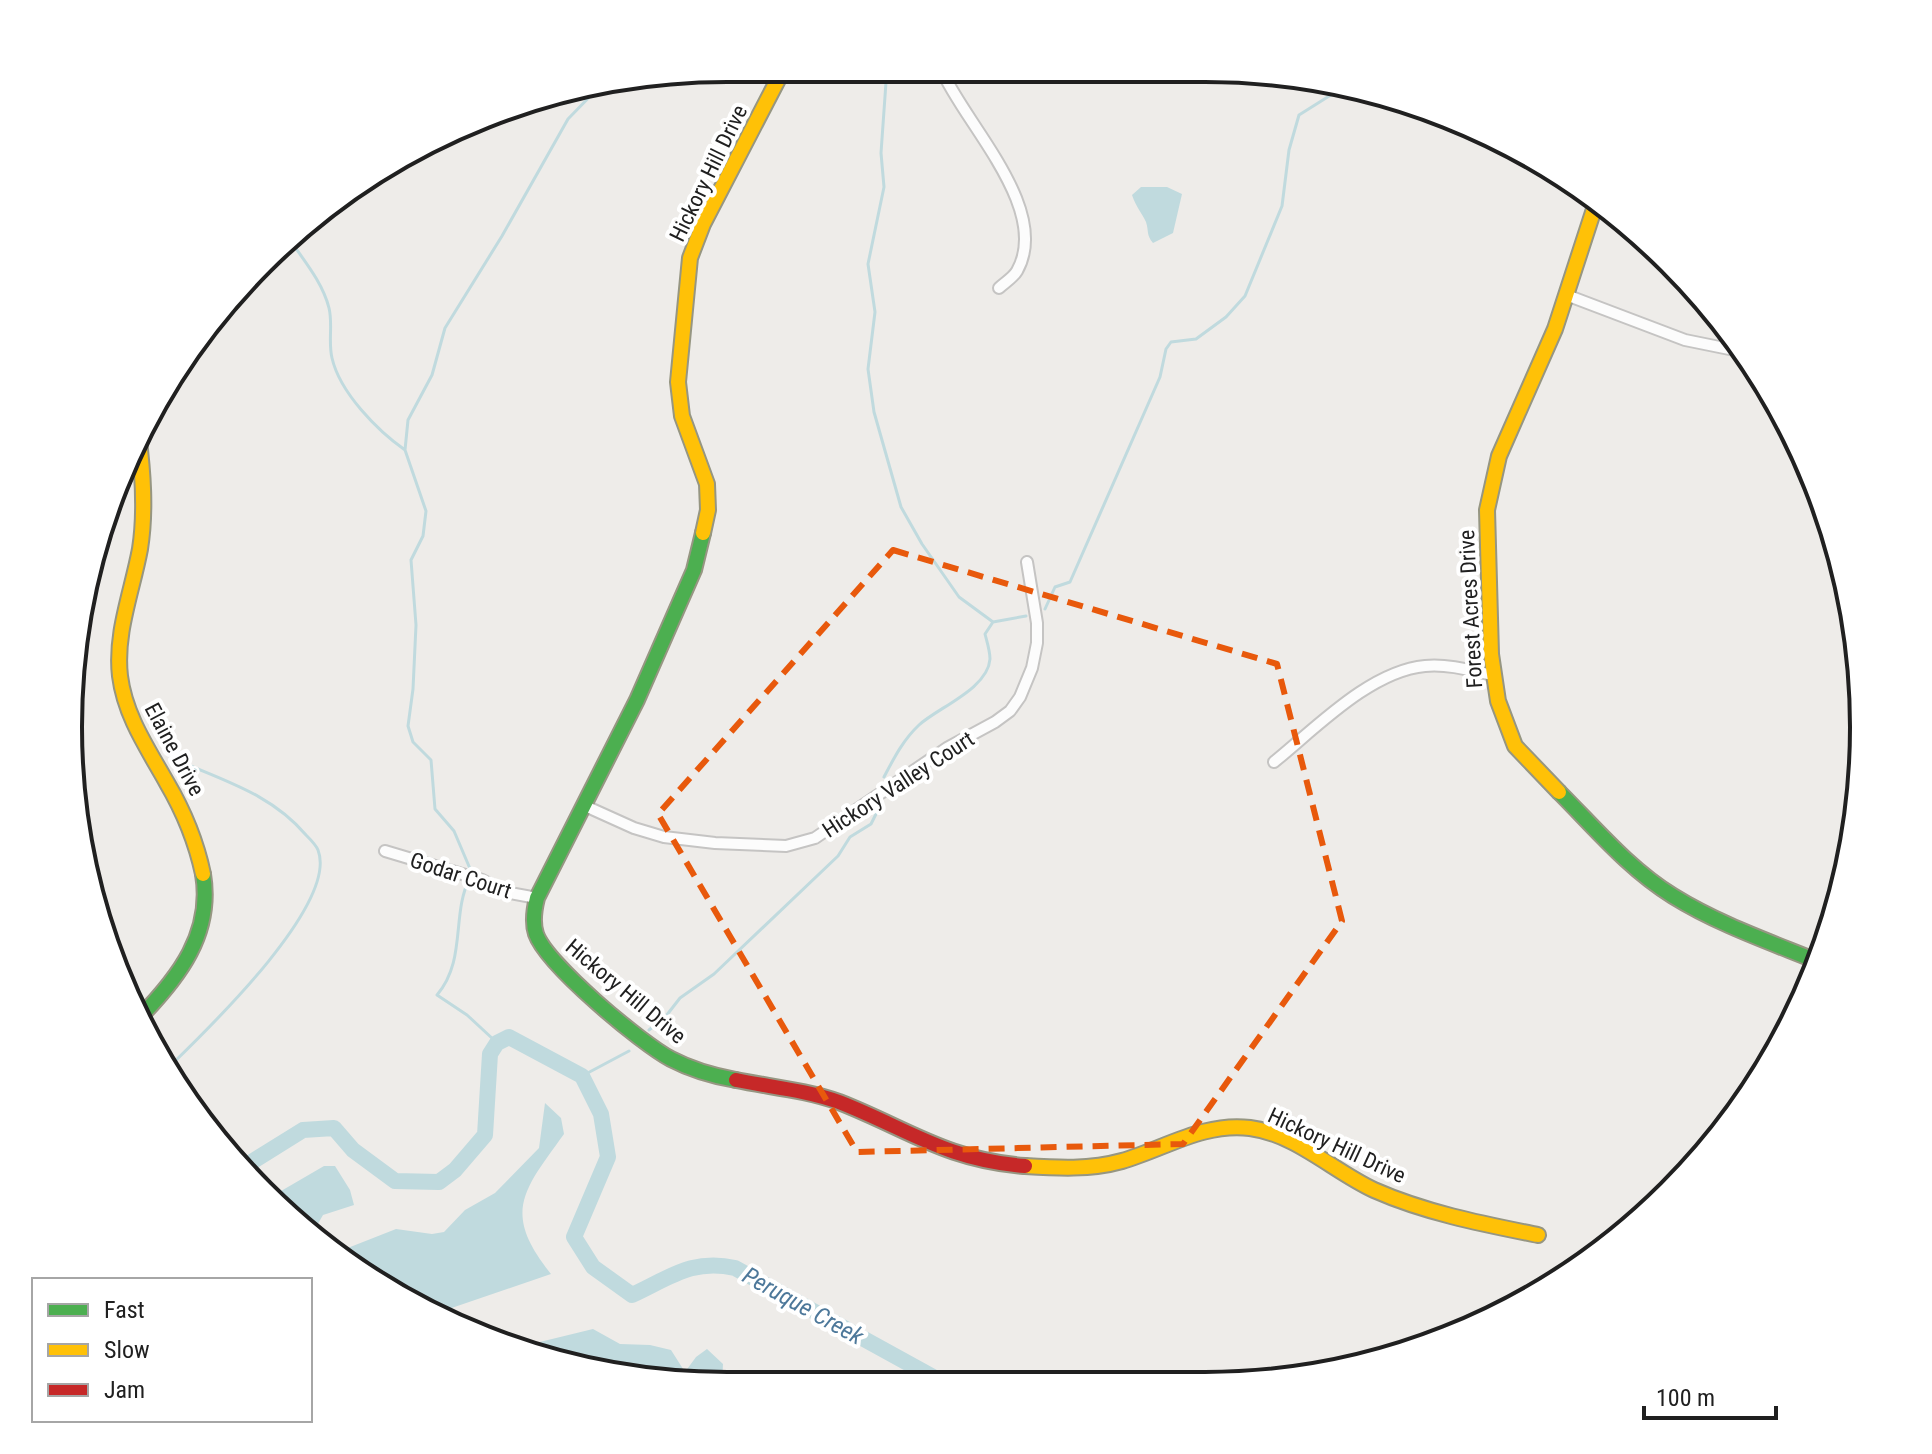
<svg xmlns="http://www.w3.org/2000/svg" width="1932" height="1454" viewBox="0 0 1932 1454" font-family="'Roboto Condensed',sans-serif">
  <rect width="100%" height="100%" fill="#eeece9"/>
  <path fill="#c0dade" d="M 1141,187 L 1167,187 L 1182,194 L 1173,233 L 1153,243 C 1146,235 1149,231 1146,222 C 1142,213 1136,207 1132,195 Z
    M 545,1103 L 561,1118 L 564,1134 C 524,1190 501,1212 551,1274 L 434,1314 L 398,1298 L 335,1253 L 396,1229 L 432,1234 L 444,1232 L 465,1210 L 495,1193 L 539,1148 Z
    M 324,1166 L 335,1166 L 350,1190 L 354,1205 L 323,1215 L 311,1236 L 293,1223 L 269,1198 Z
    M 593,1329 L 620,1344 L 650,1345 L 671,1350 L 685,1372 L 696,1357 L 707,1349 L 723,1364 L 722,1383 L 683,1385 L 511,1349 Z"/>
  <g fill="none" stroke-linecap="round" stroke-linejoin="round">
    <path stroke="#c0dade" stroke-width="3" d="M 887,68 L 881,153 L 884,187 L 868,264 L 875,312 L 868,369 L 874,412 L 901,507 L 922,544 L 959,597 L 993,622 L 1026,616
      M 292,243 C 306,263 323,284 329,308 C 333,324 328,342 332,358 C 340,393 378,431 405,450
      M 1045,609 L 1055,587 L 1070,582 L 1160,377 L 1166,349 L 1171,342 L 1196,339 L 1226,317 L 1245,296 L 1282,206 L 1289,150 L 1299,115 L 1334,93 L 1338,84
      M 884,777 C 894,758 903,740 919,725 C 937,708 988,689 990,659 C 990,651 987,642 985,634 L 993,622
      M 471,871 L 454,831 L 435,809 L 431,760 L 413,742 L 408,726 L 413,689 L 416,625 L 411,560 L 423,536 L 426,511 L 405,450 L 408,420 L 432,375 L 445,328 L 502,236 L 568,119 L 602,84
      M 470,878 C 451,913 467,960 437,995 L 467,1015 L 494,1040 L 509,1037
      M 649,1030 L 666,1016 L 680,998 L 714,974 L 838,856 L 850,837 L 871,824 L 880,806
      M 169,1067 C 206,1031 339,904 318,850 C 316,845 310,839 306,835 C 274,797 231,783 186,764
      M 582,1076 L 629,1051"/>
    <path stroke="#c0dade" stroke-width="16" d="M 242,1168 L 303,1130 L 334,1128 L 353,1150 L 395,1181 L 439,1182 L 455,1170 L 485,1135 L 490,1054 L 497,1043 L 509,1037 L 582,1076 L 601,1114 L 608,1157 L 574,1237 L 593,1267 L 632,1295 C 669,1278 693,1258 735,1268 L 944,1383"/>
    <g stroke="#c5c4c3" stroke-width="14">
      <path id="street" d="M 941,69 C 964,123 1052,209 1017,271 C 1013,278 1004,283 999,288
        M 1569,296 L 1685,340 L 1744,352
        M 1274,762 C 1315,729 1370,671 1425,666 C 1448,664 1470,670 1493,675
        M 583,805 L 634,828 L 664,837 L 715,843 L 786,846 L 815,838 L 947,748 L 995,722 L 1010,711 L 1020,697 L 1032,668 L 1037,643 L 1037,623 L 1027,562
        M 385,851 L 482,880 L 505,892 L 537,898"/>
    </g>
    <g stroke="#969682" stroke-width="18">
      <path id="fast" d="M 703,533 L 694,570 L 637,700 L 537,898 C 534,910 532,922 536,934 C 547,965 641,1043 671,1059 C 692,1070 713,1076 736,1080
        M 1559,792 C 1595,828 1629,869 1673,896 C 1718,924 1770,942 1819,962
        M 140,1017 C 179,977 213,933 203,874"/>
    </g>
    <g stroke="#969682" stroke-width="18">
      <path id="slow" d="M 138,433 C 143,472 146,511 140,549 C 132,592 115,633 120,676 C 125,716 148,749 167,783 C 184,812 196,841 203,874
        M 703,533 L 708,510 L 707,484 L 682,416 L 678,382 L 690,258 L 703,224 L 784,68
        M 1559,792 L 1515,746 L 1498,701 L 1491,654 L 1487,510 L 1499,456 L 1555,329 L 1596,203
        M 1025,1166 C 1057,1168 1090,1170 1122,1161 C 1164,1149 1204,1122 1250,1128 C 1296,1134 1333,1171 1374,1190 C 1426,1213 1483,1224 1538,1235"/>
    </g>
    <g stroke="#969682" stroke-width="18">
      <path id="jam" d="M 736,1080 C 770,1087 806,1090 839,1102 C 908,1129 946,1160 1025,1166"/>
    </g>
    <use href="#street" stroke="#fcfcfc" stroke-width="10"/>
    <use href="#fast" stroke="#4caf50" stroke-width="14"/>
    <use href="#slow" stroke="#ffc107" stroke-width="14"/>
    <use href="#jam" stroke="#c62828" stroke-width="14"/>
  </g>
  <path fill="none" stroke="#e8590c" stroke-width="6" stroke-dasharray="16 10" stroke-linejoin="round" d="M 893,550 L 1277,664 L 1342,921 L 1183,1144 L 857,1152 L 658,814 Z"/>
  <g text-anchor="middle" stroke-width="8" stroke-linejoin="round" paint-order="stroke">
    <g font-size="22" fill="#202020" stroke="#fff">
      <text transform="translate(708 173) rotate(-64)" y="8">Hickory Hill Drive</text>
      <text transform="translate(1470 609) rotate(-93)" y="8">Forest Acres Drive</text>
      <text transform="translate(175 749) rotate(62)" y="8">Elaine Drive</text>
      <text transform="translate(898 784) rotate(-33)" y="8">Hickory Valley Court</text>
      <text transform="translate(461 875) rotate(18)" y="8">Godar Court</text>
      <text transform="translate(626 991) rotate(40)" y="8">Hickory Hill Drive</text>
      <text transform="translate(1337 1145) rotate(25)" y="8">Hickory Hill Drive</text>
    </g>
    <g font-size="24" font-style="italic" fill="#4d789a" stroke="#fff">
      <text transform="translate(803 1306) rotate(29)" y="8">Peruque Creek</text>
    </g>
  </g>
  <path d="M0 0H1932V1454H0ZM727 82H1205A645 645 0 0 1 1850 727V727A645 645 0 0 1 1205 1372H727A645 645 0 0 1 82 727V727A645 645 0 0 1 727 82Z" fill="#fff" fill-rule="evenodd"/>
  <path fill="none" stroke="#202020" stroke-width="4" d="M727 82H1205A645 645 0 0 1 1850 727V727A645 645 0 0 1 1205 1372H727A645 645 0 0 1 82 727V727A645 645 0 0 1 727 82Z"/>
  <rect x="32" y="1278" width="280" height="144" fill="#ffffff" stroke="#a6a6a6" stroke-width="2"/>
  <rect x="48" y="1304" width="40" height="12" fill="#4caf50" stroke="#a6a6a6" stroke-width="2"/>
  <text x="104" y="1318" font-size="24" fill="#202020">Fast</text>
  <rect x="48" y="1344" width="40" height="12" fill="#ffc107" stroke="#a6a6a6" stroke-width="2"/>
  <text x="104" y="1358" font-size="24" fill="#202020">Slow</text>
  <rect x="48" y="1384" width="40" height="12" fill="#c62828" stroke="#a6a6a6" stroke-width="2"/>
  <text x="104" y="1398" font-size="24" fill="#202020">Jam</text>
  <path d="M1644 1406v12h132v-12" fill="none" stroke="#202020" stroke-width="4"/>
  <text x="1656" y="1406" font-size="24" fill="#202020" stroke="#ffffff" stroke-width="6" paint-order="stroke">100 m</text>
</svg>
